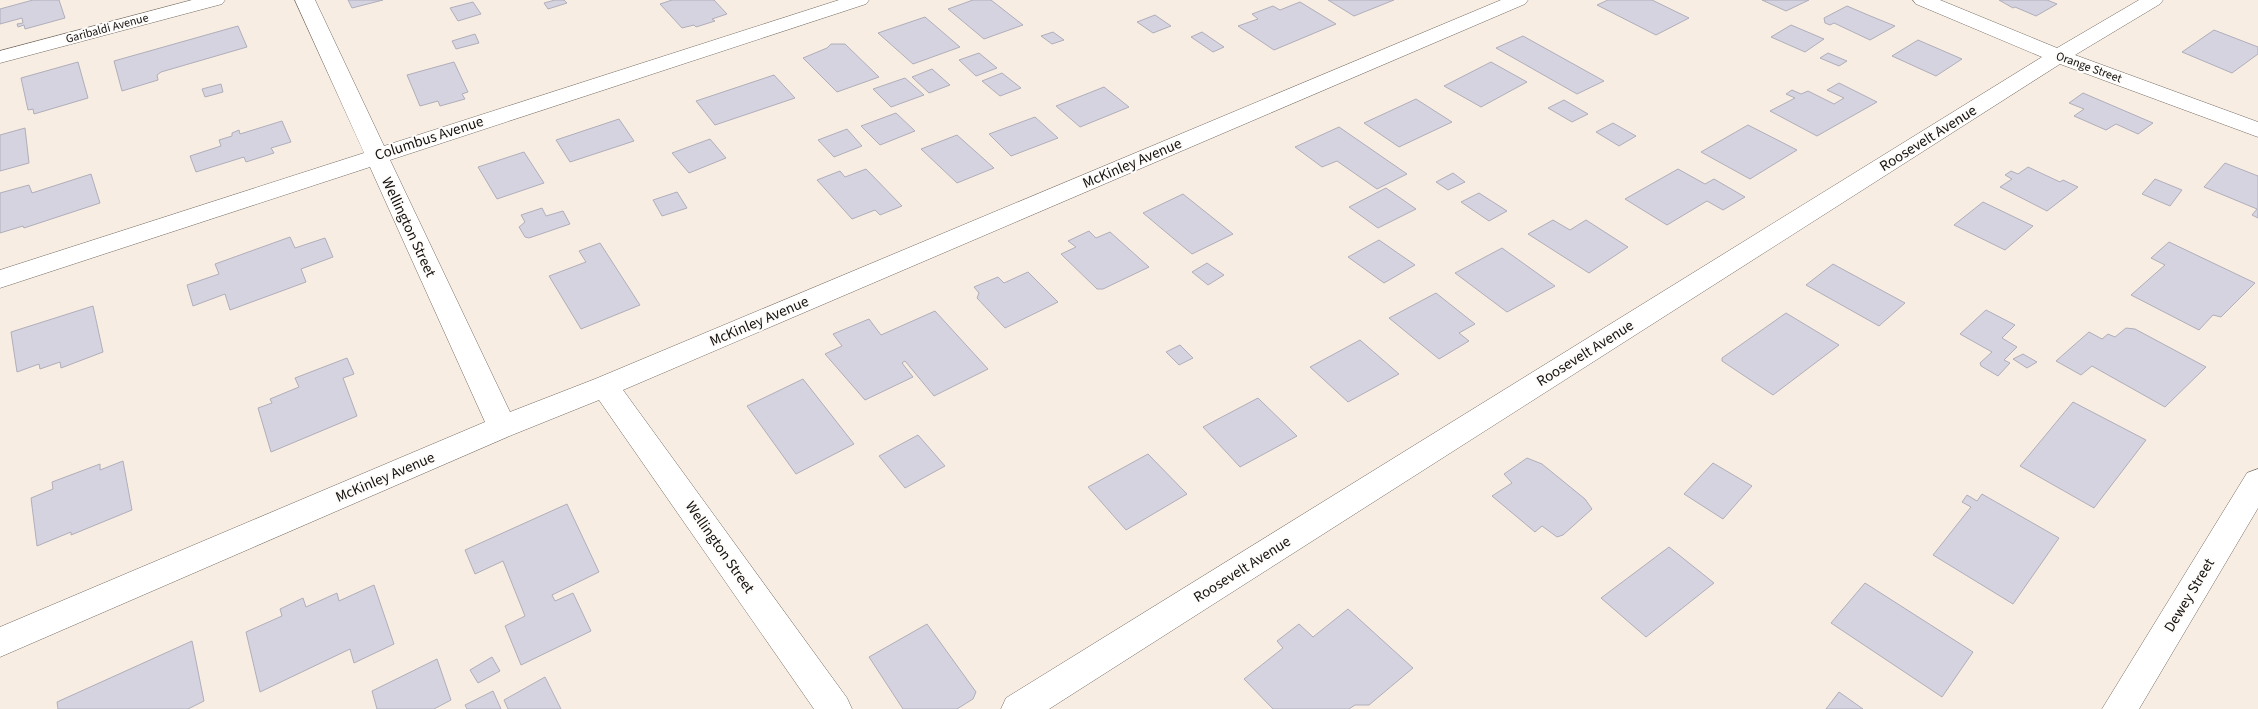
<svg xmlns="http://www.w3.org/2000/svg" width="2258" height="709" viewBox="0 0 2258 709" font-family="'Source Sans 3',sans-serif">
  <rect width="100%" height="100%" fill="#f7ede2"/>
  <path fill="#d5d3e0" stroke="#b0aeba" d="M 33,0 L 59,0 L 65,18 L 25,29 L 24,25 L 18,27 L 17,24 L 23,23 L 22,18 L 0,24 L 0,9 Z
    M 348,0 L 383,0 L 352,8 Z
    M 555,0 L 564,0 L 567,3 L 548,9 L 544,3 Z
    M 672,0 L 714,0 L 727,14 L 712,19 L 715,21 L 696,27 L 694,25 L 682,28 L 660,4 Z
    M 973,0 L 991,0 L 1023,25 L 984,39 L 948,9 Z
    M 1328,0 L 1394,0 L 1354,16 Z
    M 1608,0 L 1652,0 L 1689,18 L 1656,35 L 1597,5 Z
    M 1762,0 L 1809,0 L 1786,11 Z
    M 1999,0 L 2047,0 L 2057,4 L 2036,16 L 2015,7 L 2013,8 Z
    M 473,2 L 481,14 L 458,21 L 450,8 Z
    M 1300,2 L 1336,24 L 1274,50 L 1238,26 L 1258,19 L 1252,14 L 1273,6 L 1280,10 Z
    M 1847,6 L 1868,15 L 1895,26 L 1870,40 L 1834,23 L 1830,25 L 1825,23 L 1824,18 Z
    M 1155,15 L 1171,26 L 1153,33 L 1137,22 Z
    M 925,17 L 960,47 L 913,64 L 878,33 Z
    M 1791,25 L 1824,39 L 1805,52 L 1771,37 Z
    M 238,26 L 247,47 L 161,72 L 157,75 L 158,80 L 122,91 L 114,61 Z
    M 2214,30 L 2258,47 L 2258,54 L 2232,73 L 2182,52 Z
    M 1053,32 L 1064,40 L 1052,44 L 1041,36 Z
    M 1202,32 L 1224,47 L 1213,52 L 1191,37 Z
    M 475,34 L 479,43 L 456,49 L 452,41 Z
    M 1523,36 L 1604,81 L 1577,94 L 1496,48 Z
    M 1918,40 L 1962,59 L 1936,76 L 1892,56 Z
    M 831,44 L 845,44 L 879,77 L 837,92 L 803,58 L 827,48 Z
    M 979,53 L 997,68 L 976,76 L 959,60 Z
    M 1828,53 L 1847,61 L 1839,66 L 1820,58 Z
    M 78,62 L 88,98 L 34,114 L 33,109 L 28,110 L 21,78 Z
    M 454,62 L 468,92 L 462,94 L 465,99 L 440,106 L 438,101 L 420,106 L 407,75 Z
    M 1491,62 L 1527,82 L 1481,107 L 1444,86 Z
    M 932,69 L 950,85 L 929,93 L 912,77 Z
    M 1002,73 L 1021,88 L 1000,96 L 982,81 Z
    M 774,75 L 795,98 L 715,125 L 696,101 Z
    M 905,78 L 924,95 L 891,107 L 873,89 Z
    M 1839,83 L 1877,102 L 1817,136 L 1770,111 L 1795,98 L 1786,94 L 1792,90 L 1801,94 L 1808,91 L 1834,104 L 1844,98 L 1827,90 Z
    M 221,84 L 223,92 L 205,97 L 202,89 Z
    M 1104,87 L 1129,107 L 1080,127 L 1056,106 Z
    M 2083,93 L 2153,123 L 2138,134 L 2116,124 L 2106,130 L 2074,116 L 2084,109 L 2069,103 Z
    M 1416,99 L 1452,122 L 1399,147 L 1364,123 Z
    M 1564,100 L 1588,114 L 1572,122 L 1548,108 Z
    M 896,113 L 915,131 L 880,145 L 861,126 Z
    M 1035,117 L 1058,138 L 1011,156 L 989,134 Z
    M 619,119 L 634,141 L 570,162 L 556,140 Z
    M 282,121 L 291,142 L 271,148 L 274,153 L 246,162 L 244,157 L 196,172 L 190,156 L 221,146 L 219,140 L 232,136 L 232,133 L 239,130 L 240,134 Z
    M 1613,123 L 1636,136 L 1619,146 L 1596,132 Z
    M 1748,125 L 1797,150 L 1750,179 L 1701,152 Z
    M 1339,127 L 1407,174 L 1377,189 L 1337,161 L 1322,167 L 1295,147 Z
    M 25,128 L 29,163 L 0,171 L 0,135 Z
    M 847,129 L 862,146 L 834,157 L 818,140 Z
    M 957,135 L 994,168 L 957,183 L 921,149 Z
    M 710,139 L 726,158 L 689,173 L 672,153 Z
    M 524,152 L 544,183 L 497,199 L 478,167 Z
    M 2225,163 L 2258,176 L 2258,218 L 2252,215 L 2257,209 L 2204,187 Z
    M 2028,167 L 2060,182 L 2063,180 L 2078,187 L 2047,211 L 2000,187 L 2012,179 L 2005,175 L 2011,171 L 2018,174 Z
    M 866,169 L 902,206 L 880,215 L 875,210 L 852,219 L 817,180 L 840,171 L 845,177 Z
    M 1678,169 L 1705,184 L 1714,179 L 1745,197 L 1723,210 L 1707,201 L 1667,225 L 1625,199 Z
    M 1453,173 L 1465,182 L 1448,190 L 1436,182 Z
    M 91,174 L 100,203 L 24,228 L 23,226 L 0,233 L 0,193 L 29,185 L 32,193 Z
    M 2155,179 L 2182,190 L 2170,206 L 2142,194 Z
    M 1386,188 L 1416,209 L 1378,228 L 1349,207 Z
    M 677,192 L 687,208 L 662,216 L 653,200 Z
    M 1479,193 L 1507,211 L 1489,221 L 1461,202 Z
    M 1183,194 L 1233,234 L 1192,254 L 1143,213 Z
    M 1983,202 L 2033,226 L 2005,250 L 1954,225 Z
    M 542,208 L 546,216 L 563,211 L 570,224 L 529,238 L 525,237 L 519,227 L 525,222 L 521,215 Z
    M 1553,220 L 1570,230 L 1586,220 L 1628,247 L 1589,273 L 1528,234 Z
    M 1089,231 L 1096,238 L 1110,232 L 1149,267 L 1103,289 L 1097,289 L 1061,254 L 1076,247 L 1068,241 Z
    M 290,237 L 295,248 L 325,238 L 333,257 L 301,269 L 306,282 L 230,310 L 225,294 L 193,306 L 187,285 L 219,274 L 215,264 Z
    M 1379,240 L 1415,265 L 1384,283 L 1348,257 Z
    M 2169,242 L 2255,283 L 2221,317 L 2213,315 L 2199,330 L 2131,295 L 2165,265 L 2151,258 Z
    M 600,243 L 640,305 L 581,329 L 549,276 L 586,262 L 579,251 Z
    M 1502,248 L 1555,286 L 1507,312 L 1455,273 Z
    M 1207,263 L 1224,275 L 1208,285 L 1192,272 Z
    M 1833,264 L 1905,303 L 1879,326 L 1806,285 Z
    M 1028,272 L 1058,302 L 1005,328 L 977,298 L 979,293 L 974,287 L 998,277 L 1004,283 Z
    M 1436,293 L 1475,324 L 1459,333 L 1469,341 L 1439,359 L 1389,318 Z
    M 93,306 L 103,352 L 61,368 L 60,362 L 40,369 L 39,364 L 17,372 L 11,332 Z
    M 1986,310 L 2015,325 L 2002,338 L 2017,347 L 2004,360 L 2010,363 L 1998,376 L 1981,366 L 1980,363 L 1992,352 L 1960,334 Z
    M 935,311 L 988,369 L 934,396 L 905,361 L 902,363 L 913,377 L 865,400 L 825,354 L 842,346 L 833,334 L 869,319 L 881,335 Z
    M 1786,313 L 1839,345 L 1773,395 L 1722,361 L 1722,358 Z
    M 2126,328 L 2135,329 L 2206,367 L 2165,407 L 2092,366 L 2081,375 L 2056,361 L 2089,332 L 2102,339 L 2108,334 L 2115,337 Z
    M 1360,340 L 1399,374 L 1348,402 L 1310,367 Z
    M 1180,345 L 1193,358 L 1179,365 L 1166,352 Z
    M 2023,354 L 2037,362 L 2027,368 L 2013,359 Z
    M 347,358 L 354,374 L 343,378 L 357,416 L 271,452 L 258,408 L 272,403 L 270,399 L 299,387 L 295,378 Z
    M 803,379 L 854,444 L 796,474 L 747,406 Z
    M 1258,398 L 1297,436 L 1240,467 L 1203,427 Z
    M 2073,402 L 2146,440 L 2094,508 L 2020,466 Z
    M 918,435 L 945,466 L 905,488 L 879,456 Z
    M 1148,454 L 1187,494 L 1126,530 L 1088,487 Z
    M 1527,458 L 1542,464 L 1585,499 L 1592,509 L 1563,535 L 1557,537 L 1542,526 L 1535,532 L 1492,496 L 1512,483 L 1504,474 Z
    M 123,461 L 132,510 L 71,535 L 71,532 L 37,546 L 31,498 L 53,489 L 52,482 L 100,464 L 100,470 Z
    M 1713,463 L 1752,486 L 1723,519 L 1684,494 Z
    M 1982,494 L 2059,538 L 2013,604 L 1933,555 L 1971,507 L 1962,502 L 1967,495 L 1977,501 Z
    M 567,504 L 599,572 L 552,595 L 555,601 L 573,593 L 591,631 L 521,665 L 505,626 L 525,616 L 503,561 L 475,574 L 465,550 Z
    M 1669,547 L 1714,583 L 1646,637 L 1601,598 Z
    M 1865,583 L 1973,652 L 1942,697 L 1831,623 Z
    M 374,585 L 394,644 L 354,663 L 350,649 L 260,692 L 246,632 L 282,616 L 280,609 L 303,598 L 306,607 L 337,593 L 339,601 Z
    M 1348,609 L 1413,668 L 1369,705 L 1355,705 L 1349,709 L 1273,709 L 1244,679 L 1283,648 L 1277,641 L 1299,624 L 1313,637 Z
    M 927,624 L 976,692 L 973,699 L 957,709 L 903,709 L 869,657 Z
    M 192,641 L 204,701 L 188,709 L 58,709 L 57,702 Z
    M 492,657 L 500,671 L 478,683 L 470,670 Z
    M 437,659 L 451,700 L 434,709 L 377,709 L 372,691 Z
    M 545,677 L 561,709 L 508,709 L 504,700 Z
    M 493,691 L 501,709 L 467,709 L 465,705 Z
    M 1839,692 L 1863,709 L 1826,709 Z"/>
  <g fill="none" stroke-linecap="round" stroke-linejoin="round">
    <g stroke="#746b62" stroke-width="1">
      <path id="street" d="M 192,0 L 225,0 L 222,4 L 0,63 L 0,51 Z
        M 295,0 L 315,0 L 384,146 L 839,0 L 869,0 L 866,4 L 390,160 L 510,412 L 595,379 L 1501,0 L 1528,0 L 1525,4 L 623,390 L 847,698 L 852,709 L 814,709 L 599,400 L 512,435 L 0,657 L 0,627 L 485,422 L 370,167 L 0,288 L 0,270 L 364,153 Z
        M 1913,0 L 1940,0 L 2057,48 L 2139,0 L 2163,0 L 2160,4 L 2075,55 L 2258,122 L 2258,137 L 2060,64 L 1049,709 L 1001,709 L 1006,698 L 2042,57 L 1916,4 Z
        M 2258,469 L 2258,508 L 2139,709 L 2102,709 L 2247,473 Z"/>
    </g>
    <use href="#street" fill="#fff" fill-rule="evenodd"/>
  </g>
  <g text-anchor="middle" stroke-width="4" stroke-linejoin="round" paint-order="stroke">
    <g font-size="12" fill="#13100d" stroke="#fefcfa">
      <text transform="translate(107 28) rotate(-15)" y="4">Garibaldi Avenue</text>
      <text transform="translate(2089 67) rotate(20)" y="4">Orange Street</text>
    </g>
    <g font-size="15" fill="#13100d" stroke="#fefcfa">
      <text transform="translate(429 138) rotate(-18)" y="5">Columbus Avenue</text>
      <text transform="translate(1928 138) rotate(-32)" y="5">Roosevelt Avenue</text>
      <text transform="translate(1132 163) rotate(-23)" y="5">McKinley Avenue</text>
      <text transform="translate(409 227) rotate(65)" y="5">Wellington Street</text>
      <text transform="translate(759 321) rotate(-23)" y="5">McKinley Avenue</text>
      <text transform="translate(1585 353) rotate(-32)" y="5">Roosevelt Avenue</text>
      <text transform="translate(385 477) rotate(-23)" y="5">McKinley Avenue</text>
      <text transform="translate(720 547) rotate(55)" y="5">Wellington Street</text>
      <text transform="translate(1242 569) rotate(-32)" y="5">Roosevelt Avenue</text>
      <text transform="translate(2189 595) rotate(-59)" y="5">Dewey Street</text>
    </g>
  </g>
</svg>
